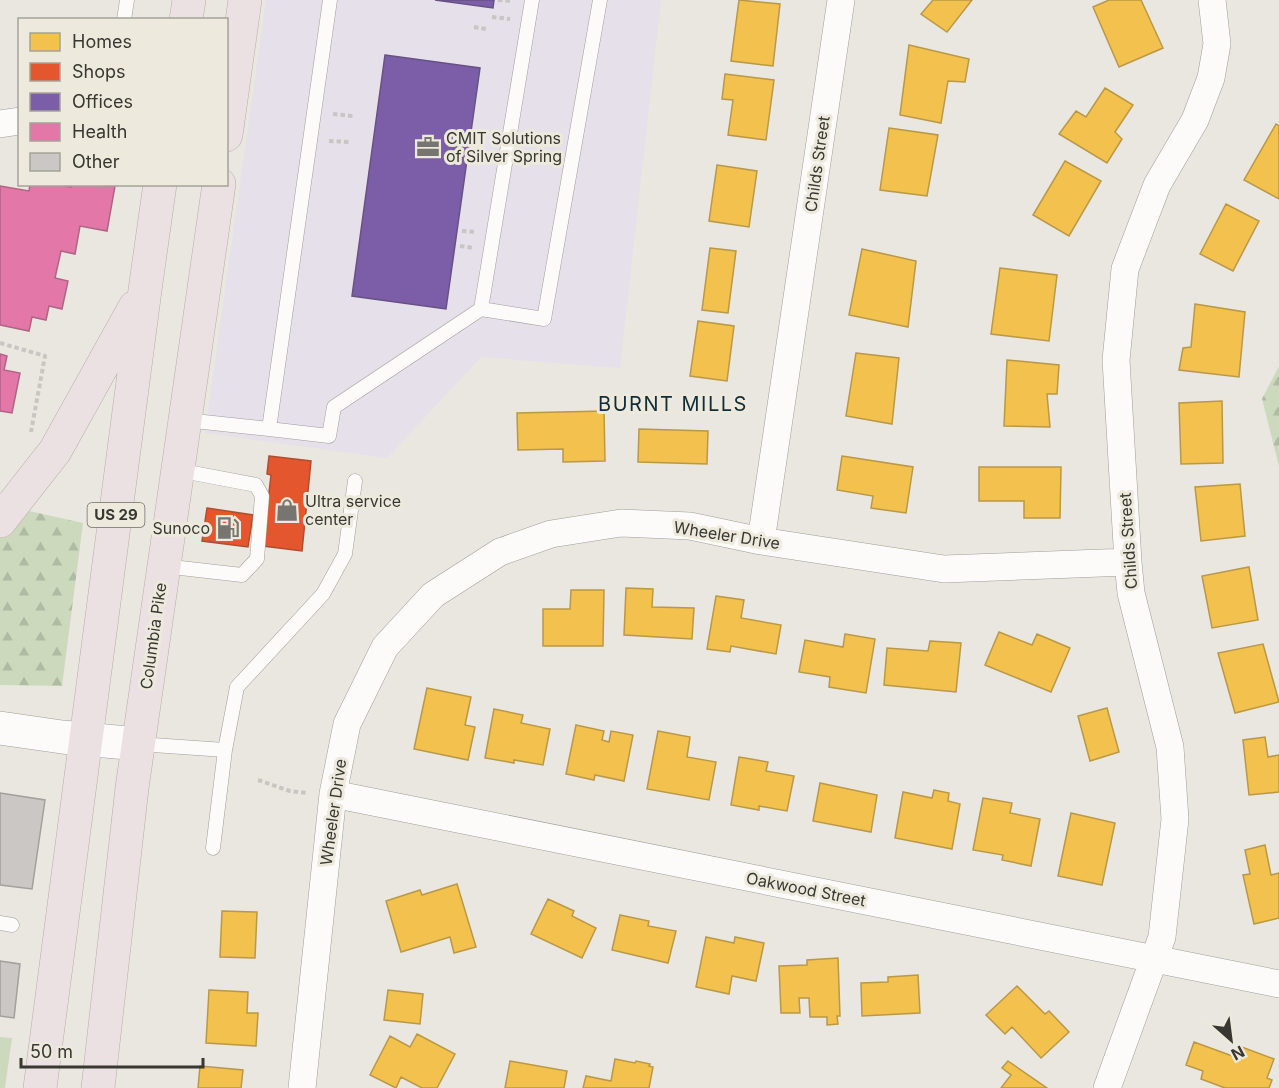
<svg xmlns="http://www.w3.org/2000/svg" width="1279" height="1088" viewBox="0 0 1279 1088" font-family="Inter,sans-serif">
  <defs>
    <pattern id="forest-firs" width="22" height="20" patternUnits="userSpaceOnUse" patternTransform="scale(1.5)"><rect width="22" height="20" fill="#ccd9bd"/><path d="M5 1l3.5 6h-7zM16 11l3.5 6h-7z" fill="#b0bba3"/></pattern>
  </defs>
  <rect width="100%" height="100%" fill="#e9e7e0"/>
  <path fill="#e5e0e9" d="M 266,0 L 661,0 L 620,368 L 481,357 L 387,458 L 205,433 Z"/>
  <path fill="url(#forest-firs)" d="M 1279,366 L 1279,466 L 1262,399 Z
    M 11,507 L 83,523 L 62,686 L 0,685 L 0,522 Z"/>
  <path fill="#ccd9bd" d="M 0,1037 L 12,1038 L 5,1088 L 0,1088 Z"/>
  <path fill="#f2c14e" stroke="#ba9846" stroke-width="1.5" d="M 739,0 L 780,4 L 773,66 L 731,61 Z
    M 933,0 L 972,0 L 947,32 L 921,14 Z
    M 1109,0 L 1141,0 L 1163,48 L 1119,67 L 1093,7 Z
    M 909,45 L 969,59 L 965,82 L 948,81 L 941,123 L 900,115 Z
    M 725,74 L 774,80 L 766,140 L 728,135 L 733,100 L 722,99 Z
    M 1105,88 L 1133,105 L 1115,132 L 1122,139 L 1107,163 L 1059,134 L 1076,111 L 1086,117 Z
    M 1276,124 L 1279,126 L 1279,199 L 1244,180 Z
    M 889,128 L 938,135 L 927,196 L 880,190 Z
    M 1065,161 L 1101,181 L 1069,236 L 1033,215 Z
    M 717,165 L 757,171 L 749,227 L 709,221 Z
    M 1226,204 L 1259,221 L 1233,271 L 1200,254 Z
    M 710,248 L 736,251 L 728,313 L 702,310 Z
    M 862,249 L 916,261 L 908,327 L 849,315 Z
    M 1000,268 L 1057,275 L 1049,341 L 991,334 Z
    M 1195,304 L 1245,312 L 1239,377 L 1179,370 L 1183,348 L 1191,347 Z
    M 698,321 L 734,326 L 727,381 L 690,376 Z
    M 856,353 L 899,358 L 892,424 L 846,416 Z
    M 1007,360 L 1059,365 L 1057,394 L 1047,394 L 1050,427 L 1004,426 Z
    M 1222,401 L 1223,463 L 1181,464 L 1179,403 Z
    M 604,411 L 605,461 L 563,462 L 563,449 L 518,450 L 517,413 Z
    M 639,429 L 708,431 L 707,464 L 638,462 Z
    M 842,456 L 913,467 L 906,513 L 871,508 L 873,496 L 837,490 Z
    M 979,467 L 1061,467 L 1060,518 L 1024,518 L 1024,501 L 979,501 Z
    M 1240,484 L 1245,536 L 1201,541 L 1195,487 Z
    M 1249,567 L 1258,620 L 1212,628 L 1202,576 Z
    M 626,588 L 653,589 L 652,607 L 694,608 L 692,639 L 624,635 Z
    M 571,590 L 604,590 L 603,646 L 543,646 L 543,609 L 570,609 Z
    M 716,596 L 744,600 L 741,618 L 781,625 L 776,654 L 731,646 L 730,652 L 707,649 Z
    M 999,632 L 1032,645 L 1037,634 L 1070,648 L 1051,692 L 985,665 Z
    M 845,634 L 875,639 L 866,693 L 829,687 L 830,677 L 799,672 L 805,640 L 843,647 Z
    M 930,641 L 961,643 L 956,692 L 884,685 L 887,648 L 928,651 Z
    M 1263,644 L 1279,702 L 1235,713 L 1218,653 Z
    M 427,688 L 471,697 L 465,725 L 475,727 L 468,760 L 414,749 Z
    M 1107,708 L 1119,752 L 1090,761 L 1078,716 Z
    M 494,709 L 523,715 L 521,723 L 550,729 L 543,765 L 514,760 L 514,763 L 485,758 Z
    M 576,725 L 604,731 L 602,740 L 609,742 L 611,731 L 633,735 L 624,781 L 595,775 L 594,780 L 566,774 Z
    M 658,731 L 690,737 L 687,757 L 716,762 L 709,800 L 647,789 Z
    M 1265,737 L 1268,757 L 1279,755 L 1279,792 L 1249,795 L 1243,740 Z
    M 739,757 L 768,762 L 766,771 L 794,776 L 787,811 L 759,806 L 759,810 L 731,805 Z
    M 820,783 L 877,795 L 871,832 L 813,821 Z
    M 934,790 L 949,793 L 948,801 L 960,804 L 952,849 L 895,838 L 903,792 L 932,798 Z
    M 983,798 L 1012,803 L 1010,813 L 1040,819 L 1031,866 L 1002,860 L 1003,855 L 973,850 Z
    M 1071,813 L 1115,823 L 1102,885 L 1058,876 Z
    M 1265,845 L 1271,875 L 1279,873 L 1279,918 L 1254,924 L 1243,875 L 1250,874 L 1245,850 Z
    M 457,884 L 476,947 L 454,953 L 450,937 L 401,952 L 386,901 L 420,890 L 422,895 Z
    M 548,899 L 574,911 L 572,916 L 596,928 L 582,958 L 531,934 Z
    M 222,911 L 257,912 L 255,958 L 220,957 Z
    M 620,915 L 649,921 L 648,926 L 676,931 L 668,963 L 612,950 Z
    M 706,937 L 734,943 L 735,937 L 764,943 L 756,981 L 732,976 L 729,994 L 696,987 Z
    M 838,958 L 840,1016 L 837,1016 L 838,1024 L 827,1025 L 827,1017 L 810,1017 L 809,998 L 799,998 L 800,1013 L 781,1013 L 779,966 L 807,965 L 807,960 Z
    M 918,975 L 920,1013 L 862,1016 L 861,983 L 888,982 L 888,977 Z
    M 1017,986 L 1045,1014 L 1049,1011 L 1069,1032 L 1041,1058 L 1012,1027 L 1005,1034 L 986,1015 Z
    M 209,990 L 248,992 L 247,1013 L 258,1013 L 256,1046 L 206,1043 Z
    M 388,990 L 423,994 L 420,1024 L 384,1020 Z
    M 417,1034 L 455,1054 L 437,1088 L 422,1088 L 401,1077 L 396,1088 L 370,1075 L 390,1036 L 410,1047 Z
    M 1194,1042 L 1235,1057 L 1239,1046 L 1274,1059 L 1267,1078 L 1272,1080 L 1269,1088 L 1225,1088 L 1201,1079 L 1203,1071 L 1186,1065 Z
    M 615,1059 L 635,1063 L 636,1061 L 650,1064 L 649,1066 L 653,1067 L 649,1088 L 583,1088 L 586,1076 L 611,1081 Z
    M 510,1061 L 567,1071 L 564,1088 L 505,1088 Z
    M 1008,1061 L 1047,1088 L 1001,1088 L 1011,1075 L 1002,1068 Z
    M 200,1066 L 243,1070 L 241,1088 L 198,1088 Z"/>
  <path fill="#e4572e" stroke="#b14d2f" stroke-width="1.5" d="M 269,456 L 311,461 L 302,551 L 263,546 L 271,475 L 267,474 Z
    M 207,508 L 253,515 L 248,547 L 202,541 Z"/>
  <path fill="#7b5ea7" stroke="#675284" stroke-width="1.5" d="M 435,0 L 494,0 L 493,8 Z
    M 385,55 L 480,68 L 446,309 L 352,296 Z"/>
  <path fill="#e377a8" stroke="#b06485" stroke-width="1.5" d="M 30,184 L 55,184 L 71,187 L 71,184 L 115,186 L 107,231 L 80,226 L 75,254 L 61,251 L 55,278 L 68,281 L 62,309 L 49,306 L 46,320 L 32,317 L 29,331 L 0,325 L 0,186 L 29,191 Z
    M 0,354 L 7,356 L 4,370 L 20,373 L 12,413 L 0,411 Z"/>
  <path fill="#cac7c4" stroke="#a39f9d" stroke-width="1.5" d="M 0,793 L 45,800 L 32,889 L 0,885 Z
    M 0,961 L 20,964 L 14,1018 L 0,1016 Z"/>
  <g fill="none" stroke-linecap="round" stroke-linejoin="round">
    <g stroke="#9f9d98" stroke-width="15">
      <path id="service" d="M 330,0 L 269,429 L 329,436 L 334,407 L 481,309
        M 532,0 L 481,309 L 544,319 L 600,0
        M 124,20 L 127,0
        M 185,420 L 269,429
        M 163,566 L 242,575 L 257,559 L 262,496 L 256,485 L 177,470
        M 138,744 L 225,750
        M 213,848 L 225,750 L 237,687 L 323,594 L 345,554 L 355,481
        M 0,923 L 12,925"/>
    </g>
    <g stroke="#9f9d98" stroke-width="28">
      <path id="minor" d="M 0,124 L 20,121
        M 761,541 L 841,0
        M 333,794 L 1279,984
        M 302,1088 L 333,794 L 347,724 L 385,647 L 433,595 L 500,552 L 551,534 L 621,523 L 690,526 L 761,541 L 944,569 L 1128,562
        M 1107,1088 L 1162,937 L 1175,819 L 1170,747 L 1131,593 L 1128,562 L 1116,360 L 1125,269 L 1157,185 L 1195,120 L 1211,78 L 1217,44 L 1212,0"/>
    </g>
    <g stroke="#9f9d98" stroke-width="34">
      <path id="tertiary" d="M 0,728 L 62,737 L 138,744"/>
    </g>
    <g stroke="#b9abaa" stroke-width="34">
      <path id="trunk" d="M 186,20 L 189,0
        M 226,135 L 245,0
        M 0,521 L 55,451 L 135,307
        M 40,1088 L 145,290 L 160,184
        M 98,1088 L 132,788 L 219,184"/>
    </g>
    <path stroke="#c7c6c2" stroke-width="4" stroke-dasharray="4.5 3" stroke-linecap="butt" d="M 498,0 L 513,1
      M 492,17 L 510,19
      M 474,27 L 486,29
      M 333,114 L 353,116
      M 329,141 L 349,142
      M 462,231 L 476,232
      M 460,246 L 474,248
      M 0,343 L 45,356 L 31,432
      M 258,780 L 290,791 L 308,793"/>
    <use href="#service" stroke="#fcfbfa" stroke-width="14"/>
    <use href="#minor" stroke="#fcfbfa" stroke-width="27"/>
    <use href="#tertiary" stroke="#fcfbfa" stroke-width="33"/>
    <use href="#trunk" stroke="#ebe1e2" stroke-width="33"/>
  </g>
  <defs>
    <g id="office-bare" transform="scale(1.8)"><path d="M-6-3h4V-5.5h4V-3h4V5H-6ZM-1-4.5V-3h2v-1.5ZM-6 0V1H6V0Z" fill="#77756f" stroke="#ede9dc" stroke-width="2.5" paint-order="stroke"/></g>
    <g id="shop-bare" transform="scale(1.8)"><path d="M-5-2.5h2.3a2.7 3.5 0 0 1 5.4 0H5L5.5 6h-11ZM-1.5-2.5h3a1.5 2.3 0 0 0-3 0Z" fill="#77756f" stroke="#ede9dc" stroke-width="2.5" paint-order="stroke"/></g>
    <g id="fuel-bare" transform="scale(1.8)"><path d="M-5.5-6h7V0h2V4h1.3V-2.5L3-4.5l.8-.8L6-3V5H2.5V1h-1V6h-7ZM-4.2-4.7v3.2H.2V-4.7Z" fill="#77756f" stroke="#ede9dc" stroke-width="2.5" paint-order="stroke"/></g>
  </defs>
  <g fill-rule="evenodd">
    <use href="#office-bare" x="428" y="147"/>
    <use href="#shop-bare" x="287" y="510"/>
    <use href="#fuel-bare" x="228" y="528"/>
  </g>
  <g text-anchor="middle" stroke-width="6" stroke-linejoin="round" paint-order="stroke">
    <rect fill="#ede9dc" stroke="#6f6c65" stroke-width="1.5" x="87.5" y="503" width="57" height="24" rx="4.5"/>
    <g font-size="15" font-weight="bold" fill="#393732">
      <text x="116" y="520">US 29</text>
    </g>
    <g font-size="16" fill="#393732" stroke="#ede9dc" text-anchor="start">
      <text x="446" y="144">CMIT Solutions<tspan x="446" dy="18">of Silver Spring</tspan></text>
      <text x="305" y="507">Ultra service<tspan x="305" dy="18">center</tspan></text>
      <text x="210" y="534" text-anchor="end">Sunoco</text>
    </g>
    <g font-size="16" fill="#393732" stroke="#ede9dc">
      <text transform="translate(817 164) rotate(-82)" y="6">Childs Street</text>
      <text transform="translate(727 535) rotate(9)" y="6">Wheeler Drive</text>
      <text transform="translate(1128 541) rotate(-94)" y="6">Childs Street</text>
      <text transform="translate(153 636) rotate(-82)" y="6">Columbia Pike</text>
      <text transform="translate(333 812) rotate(-82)" y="6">Wheeler Drive</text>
      <text transform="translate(806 889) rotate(11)" y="6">Oakwood Street</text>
    </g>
    <g font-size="20" letter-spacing="1.5" fill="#102d38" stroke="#ede9dc">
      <text x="673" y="411">BURNT MILLS</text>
    </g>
  </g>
  <rect x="18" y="18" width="210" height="168" fill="#ede9dc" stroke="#a5a298" stroke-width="1.5"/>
  <rect x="30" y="33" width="30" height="18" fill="#f2c14e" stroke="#a5a298" stroke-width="1.5"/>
  <text x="72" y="48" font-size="18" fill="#393732">Homes</text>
  <rect x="30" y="63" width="30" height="18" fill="#e4572e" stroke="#a5a298" stroke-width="1.5"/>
  <text x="72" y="78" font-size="18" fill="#393732">Shops</text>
  <rect x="30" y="93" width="30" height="18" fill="#7b5ea7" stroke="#a5a298" stroke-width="1.5"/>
  <text x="72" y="108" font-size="18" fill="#393732">Offices</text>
  <rect x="30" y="123" width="30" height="18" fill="#e377a8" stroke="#a5a298" stroke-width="1.5"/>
  <text x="72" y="138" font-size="18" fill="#393732">Health</text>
  <rect x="30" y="153" width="30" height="18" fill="#cac7c4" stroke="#a5a298" stroke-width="1.5"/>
  <text x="72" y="168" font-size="18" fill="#393732">Other</text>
  <g transform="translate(1231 1040) rotate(152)" stroke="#ede9dc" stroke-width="4.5" paint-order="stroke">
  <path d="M0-4.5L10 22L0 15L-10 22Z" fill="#393732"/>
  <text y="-9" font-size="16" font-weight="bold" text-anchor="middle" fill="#393732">N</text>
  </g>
  <path d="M21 1058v9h182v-9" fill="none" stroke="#393732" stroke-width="3"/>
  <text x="30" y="1058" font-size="18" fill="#393732" stroke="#ede9dc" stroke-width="4.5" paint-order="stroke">50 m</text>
</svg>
